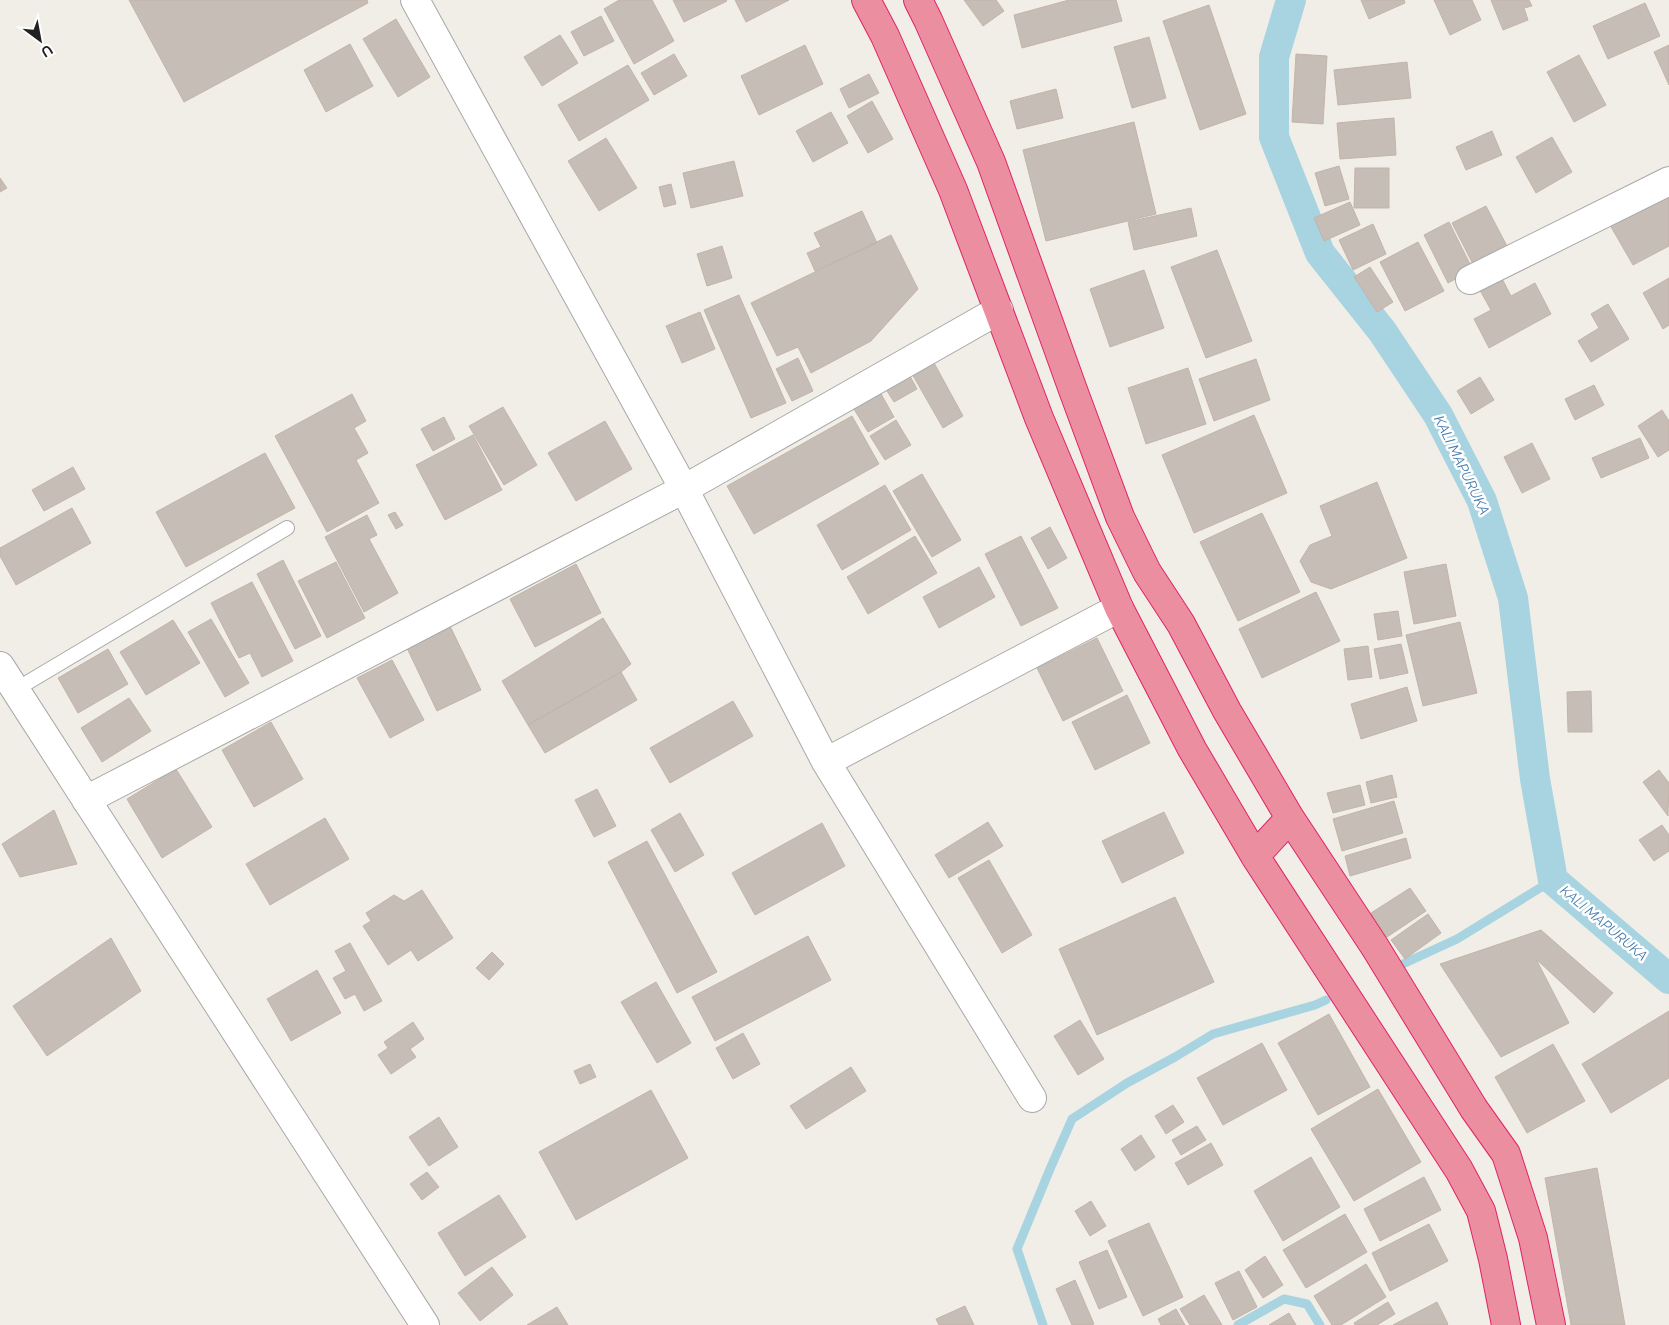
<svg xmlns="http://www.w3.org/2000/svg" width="1669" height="1325" viewBox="0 0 1669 1325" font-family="Raleway,sans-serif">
  <rect width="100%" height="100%" fill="#f1eee7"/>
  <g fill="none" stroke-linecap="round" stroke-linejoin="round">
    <path stroke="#a7d4e0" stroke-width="9" d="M 1392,969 L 1457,939 L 1553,880
      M 1043,1325 L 1017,1249 L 1050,1169 L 1072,1119 L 1127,1083 L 1175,1057 L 1213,1034 L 1315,1005 L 1326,1000
      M 1238,1325 L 1284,1299 L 1307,1304 L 1320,1325"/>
    <path stroke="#a7d4e0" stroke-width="30" d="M 1291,0 L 1274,57 L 1274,137 L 1320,253 L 1382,331 L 1438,415 L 1482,501 L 1513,598 L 1535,779 L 1553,880 L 1669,979"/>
  </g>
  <path fill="#c6bdb6" stroke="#c3b4a9" d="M 129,0 L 367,0 L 368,3 L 184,102 Z
    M 619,0 L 652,0 L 674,41 L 634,64 L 604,9 Z
    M 673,0 L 726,0 L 727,1 L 684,22 Z
    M 735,0 L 789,0 L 746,22 Z
    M 964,0 L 996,0 L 1004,11 L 983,26 Z
    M 1069,0 L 1116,0 L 1122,21 L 1022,48 L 1014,15 Z
    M 1361,0 L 1404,0 L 1405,3 L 1369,19 Z
    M 1434,0 L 1472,0 L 1481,20 L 1450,35 Z
    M 1491,0 L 1529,0 L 1532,6 L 1524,8 L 1528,20 L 1503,30 Z
    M 1645,3 L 1660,36 L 1608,59 L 1593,26 Z
    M 1209,5 L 1246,114 L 1200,130 L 1163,21 Z
    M 601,16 L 614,41 L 584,56 L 571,32 Z
    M 396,19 L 430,77 L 398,97 L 363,39 Z
    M 560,35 L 578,63 L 542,86 L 524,57 Z
    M 1149,37 L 1166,98 L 1132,108 L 1114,47 Z
    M 350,44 L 373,86 L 326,112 L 304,70 Z
    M 805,45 L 823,84 L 759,115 L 741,76 Z
    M 1669,45 L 1669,85 L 1654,52 Z
    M 674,54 L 687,76 L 654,95 L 641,73 Z
    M 1296,54 L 1327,56 L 1323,124 L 1292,122 Z
    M 1579,55 L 1606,105 L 1574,122 L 1547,72 Z
    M 1407,62 L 1411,98 L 1338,105 L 1334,70 Z
    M 628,65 L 649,100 L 579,141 L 558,105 Z
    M 869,74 L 879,93 L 849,108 L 840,89 Z
    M 1056,89 L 1063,118 L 1017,129 L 1010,101 Z
    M 872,101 L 893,139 L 868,153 L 847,116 Z
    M 831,112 L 848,143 L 813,162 L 796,131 Z
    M 1394,118 L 1396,155 L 1340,159 L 1337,123 Z
    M 1134,122 L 1156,214 L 1046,241 L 1023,150 Z
    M 1492,131 L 1502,155 L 1466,170 L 1456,147 Z
    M 1552,137 L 1572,172 L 1536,193 L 1516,157 Z
    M 606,138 L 637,188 L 599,211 L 568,161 Z
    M 734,161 L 743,196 L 691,208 L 683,173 Z
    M 1339,166 L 1349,199 L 1325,206 L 1315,173 Z
    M 1355,168 L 1389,168 L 1389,208 L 1354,208 Z
    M 0,178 L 7,188 L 0,192 Z
    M 671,184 L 676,204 L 664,207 L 659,187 Z
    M 1669,192 L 1669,246 L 1633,265 L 1610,225 Z
    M 1350,202 L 1360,225 L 1324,241 L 1314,218 Z
    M 1486,206 L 1509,250 L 1475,268 L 1452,223 Z
    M 1191,208 L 1197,236 L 1134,250 L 1128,222 Z
    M 862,211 L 877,243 L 815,271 L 807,253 L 821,247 L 814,233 Z
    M 1449,222 L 1473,270 L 1448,283 L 1424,235 Z
    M 1373,224 L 1386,254 L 1353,270 L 1339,240 Z
    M 891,235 L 918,289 L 871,341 L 811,373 L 798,347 L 777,356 L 751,303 Z
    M 1418,242 L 1444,291 L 1405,311 L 1380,262 Z
    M 722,246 L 732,278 L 707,286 L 697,254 Z
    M 1217,250 L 1252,341 L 1206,358 L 1171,267 Z
    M 1370,267 L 1393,302 L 1377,312 L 1354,277 Z
    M 1144,270 L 1164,328 L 1110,347 L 1090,289 Z
    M 1499,273 L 1511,296 L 1535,283 L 1551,314 L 1489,348 L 1474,319 L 1491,310 L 1477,285 Z
    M 1669,278 L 1669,325 L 1663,329 L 1643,293 Z
    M 739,295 L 786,403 L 751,418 L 704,310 Z
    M 1608,304 L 1629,339 L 1591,362 L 1578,341 L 1599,328 L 1591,314 Z
    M 700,312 L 715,349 L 682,363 L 666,326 Z
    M 798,358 L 813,391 L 792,401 L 776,369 Z
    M 1256,359 L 1270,400 L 1214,421 L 1199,379 Z
    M 933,361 L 963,416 L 943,428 L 911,372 Z
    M 1188,368 L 1206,424 L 1146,444 L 1128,388 Z
    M 906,369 L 917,389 L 894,402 L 882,383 Z
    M 1480,377 L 1494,400 L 1471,414 L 1457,391 Z
    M 876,385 L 894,417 L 868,432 L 849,401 Z
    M 1594,385 L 1604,405 L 1575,420 L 1565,399 Z
    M 352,394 L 366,421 L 354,428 L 368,453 L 356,460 L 379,503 L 327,532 L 275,436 Z
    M 503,407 L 537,465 L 504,485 L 469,426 Z
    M 1662,410 L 1669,421 L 1669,450 L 1658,457 L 1638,426 Z
    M 1254,415 L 1287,493 L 1194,533 L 1162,455 Z
    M 852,416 L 879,464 L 754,534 L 727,486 Z
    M 444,417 L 455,439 L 433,451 L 421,429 Z
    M 896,420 L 911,445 L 885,460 L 870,436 Z
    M 605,421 L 632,469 L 576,501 L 548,453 Z
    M 473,435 L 502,490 L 445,520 L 416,465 Z
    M 1640,438 L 1649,458 L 1601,478 L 1592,458 Z
    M 1532,443 L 1550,479 L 1522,493 L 1504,457 Z
    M 265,453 L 295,508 L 186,567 L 156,512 Z
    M 73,467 L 85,489 L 44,511 L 32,490 Z
    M 922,474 L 961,540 L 932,557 L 893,491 Z
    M 1377,482 L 1407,558 L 1331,589 L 1311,582 L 1300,561 L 1310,545 L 1332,536 L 1320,506 Z
    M 885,485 L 911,530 L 842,570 L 817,525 Z
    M 72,508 L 91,543 L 16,585 L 0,556 L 0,548 Z
    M 395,512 L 403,525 L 396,529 L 388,515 Z
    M 1262,513 L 1300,592 L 1238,621 L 1200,542 Z
    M 367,515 L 377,535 L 369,539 L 398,593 L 364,612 L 325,537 Z
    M 1050,527 L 1067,558 L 1048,569 L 1031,538 Z
    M 915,536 L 937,573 L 868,614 L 847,577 Z
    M 1021,536 L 1058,608 L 1021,626 L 985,554 Z
    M 283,560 L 321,636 L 295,649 L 257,574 Z
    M 336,562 L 365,618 L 327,638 L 298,581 Z
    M 576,564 L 601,613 L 535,647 L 510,599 Z
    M 1446,564 L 1456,616 L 1414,624 L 1404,572 Z
    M 979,567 L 995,597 L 939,628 L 923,597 Z
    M 252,582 L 293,661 L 262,677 L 250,653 L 239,658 L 211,603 Z
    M 1316,592 L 1340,641 L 1262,678 L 1239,629 Z
    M 1398,611 L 1402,636 L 1378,640 L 1374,614 Z
    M 603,618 L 631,664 L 621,672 L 528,725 L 502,681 Z
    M 211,619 L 249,683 L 225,697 L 188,632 Z
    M 173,620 L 200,663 L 146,695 L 120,652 Z
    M 1460,622 L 1477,693 L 1423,706 L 1406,635 Z
    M 449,624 L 481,690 L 437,711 L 406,646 Z
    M 1097,638 L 1123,691 L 1063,721 L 1037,668 Z
    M 1401,644 L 1408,673 L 1380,679 L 1374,649 Z
    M 1368,646 L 1372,677 L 1348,680 L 1344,649 Z
    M 108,649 L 128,684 L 78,713 L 58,678 Z
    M 392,660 L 424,720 L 390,738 L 357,678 Z
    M 621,672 L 637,700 L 545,753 L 528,725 Z
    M 1407,687 L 1417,721 L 1361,739 L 1351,704 Z
    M 1591,691 L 1592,732 L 1568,732 L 1567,692 Z
    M 1127,695 L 1150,743 L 1095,770 L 1072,722 Z
    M 129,698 L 151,731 L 102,762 L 81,728 Z
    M 733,701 L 753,736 L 670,783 L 650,748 Z
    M 271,722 L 303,779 L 254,807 L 222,750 Z
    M 176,769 L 212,827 L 162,858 L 127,799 Z
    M 1659,770 L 1669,783 L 1668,816 L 1643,782 Z
    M 1392,775 L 1397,797 L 1371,803 L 1366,782 Z
    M 1360,785 L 1365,805 L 1333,813 L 1327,793 Z
    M 597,789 L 616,826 L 594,837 L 575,800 Z
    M 1394,801 L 1403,833 L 1342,851 L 1333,819 Z
    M 54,810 L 77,864 L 20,877 L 2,844 Z
    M 1164,812 L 1184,853 L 1122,883 L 1102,841 Z
    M 680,813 L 704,855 L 675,872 L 651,830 Z
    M 325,818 L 349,859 L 270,905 L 246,864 Z
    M 988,822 L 1003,846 L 949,878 L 935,855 Z
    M 822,823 L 845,866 L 755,915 L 732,873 Z
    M 1662,825 L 1669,835 L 1669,851 L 1654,861 L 1639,840 Z
    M 1406,838 L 1411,858 L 1350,876 L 1345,856 Z
    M 647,841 L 717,972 L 677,993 L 608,862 Z
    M 989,860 L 1032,935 L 1002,953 L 958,878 Z
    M 1410,888 L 1426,911 L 1387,937 L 1371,913 Z
    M 422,890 L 453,938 L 418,961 L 411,950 L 388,965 L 363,926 L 371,921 L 366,913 L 394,895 L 404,901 Z
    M 1175,897 L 1214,982 L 1097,1035 L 1059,949 Z
    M 1428,914 L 1441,933 L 1405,959 L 1391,940 Z
    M 1541,930 L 1613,993 L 1594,1013 L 1536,959 L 1569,1023 L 1501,1057 L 1440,964 Z
    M 808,936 L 831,980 L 715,1041 L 692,997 Z
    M 111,938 L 141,991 L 47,1056 L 13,1006 Z
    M 350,943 L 382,1001 L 364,1011 L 355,994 L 345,999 L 333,978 L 346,971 L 335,951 Z
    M 492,952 L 504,964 L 489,980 L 476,968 Z
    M 317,970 L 341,1013 L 291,1041 L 267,999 Z
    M 656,982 L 691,1043 L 657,1063 L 621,1002 Z
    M 1669,1011 L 1669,1078 L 1611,1113 L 1582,1064 Z
    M 1329,1014 L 1370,1087 L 1318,1115 L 1278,1043 Z
    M 1080,1020 L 1104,1059 L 1078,1075 L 1054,1036 Z
    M 413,1022 L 424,1039 L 410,1049 L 416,1057 L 391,1074 L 378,1055 L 388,1048 L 384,1042 Z
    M 743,1033 L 760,1064 L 733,1079 L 716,1048 Z
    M 1262,1043 L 1287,1090 L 1223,1125 L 1197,1078 Z
    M 1553,1044 L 1585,1101 L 1527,1133 L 1495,1077 Z
    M 590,1064 L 596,1077 L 580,1084 L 574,1071 Z
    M 851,1067 L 866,1091 L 806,1129 L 790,1106 Z
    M 1378,1089 L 1421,1162 L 1354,1201 L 1311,1129 Z
    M 651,1090 L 688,1158 L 576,1220 L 539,1152 Z
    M 1173,1105 L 1184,1122 L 1166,1134 L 1155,1116 Z
    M 439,1117 L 458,1147 L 429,1166 L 409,1137 Z
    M 1197,1126 L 1206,1140 L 1181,1155 L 1172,1140 Z
    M 1141,1135 L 1155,1157 L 1135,1171 L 1121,1149 Z
    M 1211,1143 L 1223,1165 L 1188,1185 L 1175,1163 Z
    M 1311,1157 L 1340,1207 L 1283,1241 L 1254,1191 Z
    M 1597,1168 L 1625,1325 L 1571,1325 L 1545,1178 Z
    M 427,1172 L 439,1187 L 422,1200 L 410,1184 Z
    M 1424,1177 L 1441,1210 L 1380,1241 L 1364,1209 Z
    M 499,1195 L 526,1237 L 465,1276 L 438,1233 Z
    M 1091,1201 L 1106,1226 L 1090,1236 L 1075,1211 Z
    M 1345,1214 L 1367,1252 L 1306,1288 L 1283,1250 Z
    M 1149,1223 L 1183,1297 L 1143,1316 L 1108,1241 Z
    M 1429,1224 L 1448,1261 L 1390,1291 L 1372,1253 Z
    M 1107,1250 L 1127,1297 L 1099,1309 L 1079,1262 Z
    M 1265,1256 L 1283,1285 L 1263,1298 L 1245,1270 Z
    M 1366,1264 L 1386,1297 L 1341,1325 L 1332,1325 L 1314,1296 Z
    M 492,1267 L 513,1295 L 480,1321 L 458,1293 Z
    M 1239,1271 L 1257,1307 L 1233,1320 L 1215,1283 Z
    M 1075,1280 L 1094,1324 L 1091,1325 L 1072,1325 L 1056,1289 Z
    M 1204,1295 L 1222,1325 L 1190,1325 L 1180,1309 Z
    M 1388,1302 L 1395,1314 L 1377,1325 L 1355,1325 L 1354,1323 Z
    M 1437,1302 L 1448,1324 L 1447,1325 L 1393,1325 Z
    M 965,1306 L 974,1325 L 939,1325 L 936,1319 Z
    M 557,1307 L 568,1325 L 527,1325 Z
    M 1176,1309 L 1185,1325 L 1161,1325 L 1158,1319 Z
    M 1289,1313 L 1296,1325 L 1269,1325 Z"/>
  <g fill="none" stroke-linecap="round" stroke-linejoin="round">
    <g stroke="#a8a8a8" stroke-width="16">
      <path id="lane" d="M 15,690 L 287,528"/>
    </g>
    <g stroke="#a8a8a8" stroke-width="30">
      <path id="street" d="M 415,0 L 684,489 L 826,762 L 1032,1098
        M 1470,280 L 1669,181
        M 0,666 L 425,1325
        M 826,762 L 1119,608
        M 86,800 L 684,489 L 999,310"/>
    </g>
    <g stroke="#e02367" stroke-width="30">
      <path id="highway" d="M 866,0 L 885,36 L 953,190 L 1039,418 L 1119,608 L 1192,749 L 1255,856 L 1459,1170 L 1481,1211 L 1493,1259 L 1506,1325
        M 918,0 L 928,20 L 991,162 L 1073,390 L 1120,517 L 1147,572 L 1181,624 L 1227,711 L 1290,818 L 1375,947 L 1474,1109 L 1506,1154 L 1533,1238 L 1551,1325
        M 1255,856 L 1290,818"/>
    </g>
    <use href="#lane" stroke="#fff" stroke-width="14"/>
    <use href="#street" stroke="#fff" stroke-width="28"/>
    <use href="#highway" stroke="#ea8ea0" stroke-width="28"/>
  </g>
  <g text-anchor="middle" stroke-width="5" stroke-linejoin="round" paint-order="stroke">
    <g font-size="14" font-style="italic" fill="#467aac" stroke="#fff">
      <text transform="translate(1462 465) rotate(64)" y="5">KALI MAPURUKA</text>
      <text transform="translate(1604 923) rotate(40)" y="5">KALI MAPURUKA</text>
    </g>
  </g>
  <g transform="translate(40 40) rotate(148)" stroke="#ffffff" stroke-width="4" paint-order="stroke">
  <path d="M0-4L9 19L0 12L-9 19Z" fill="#212121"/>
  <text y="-8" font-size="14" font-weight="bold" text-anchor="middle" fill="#212121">U</text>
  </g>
</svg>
